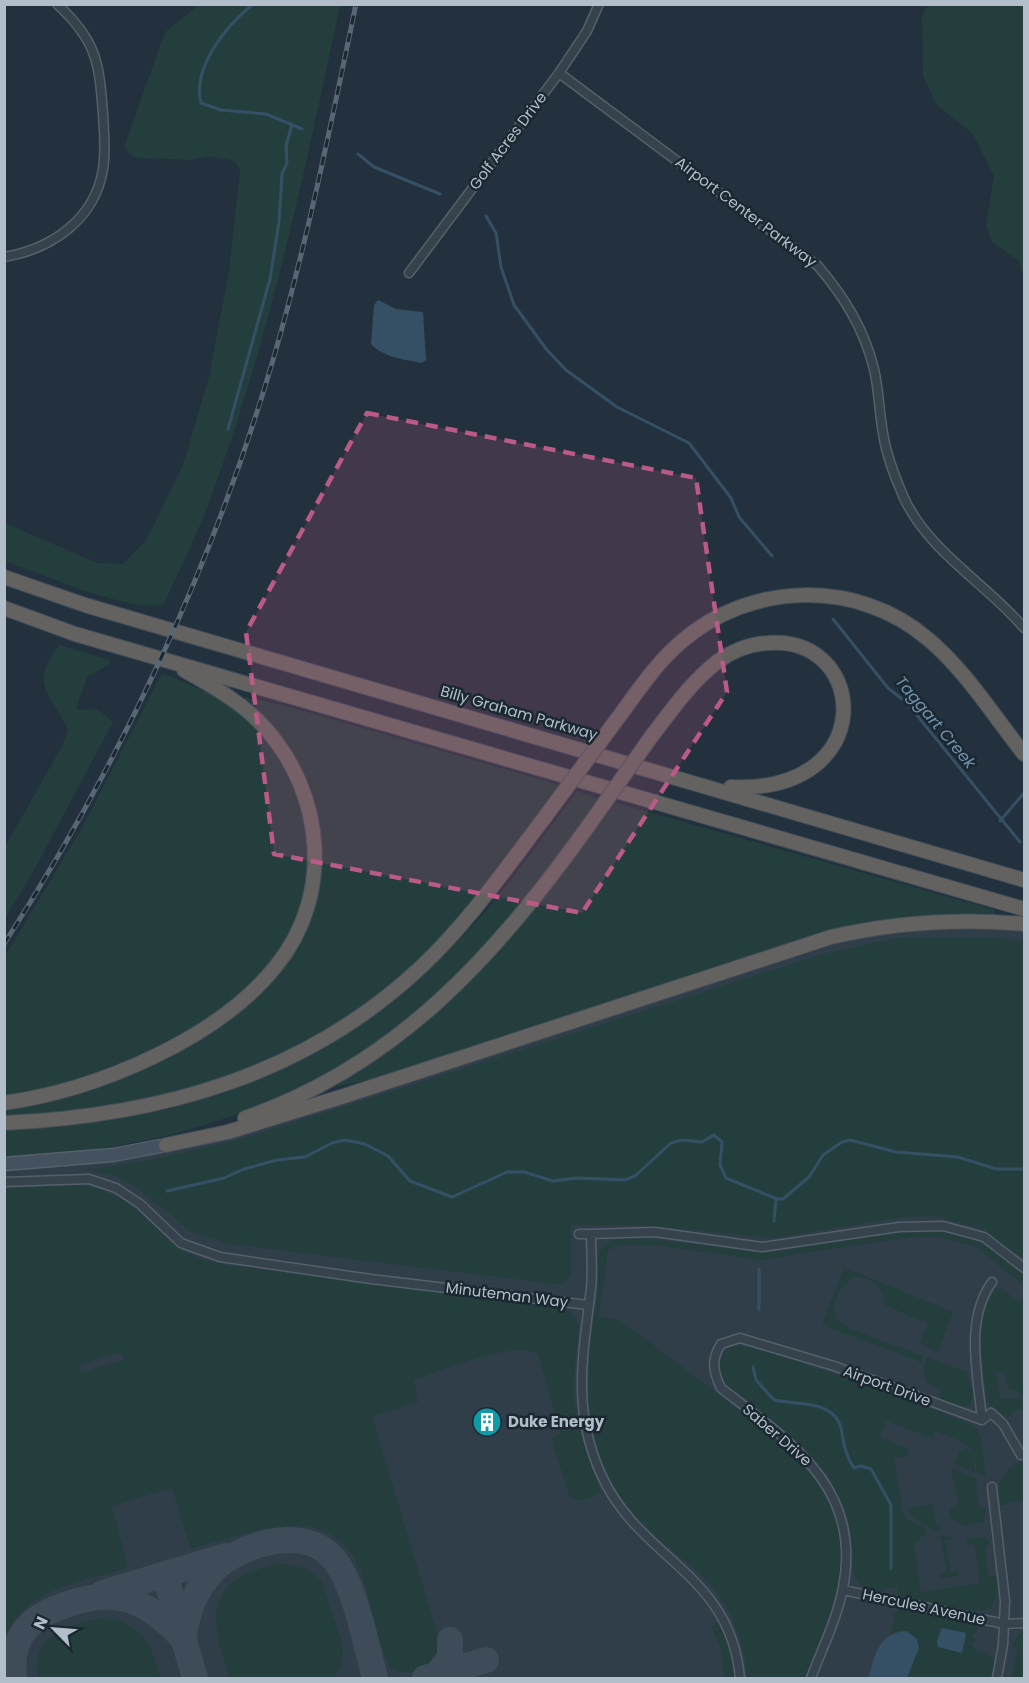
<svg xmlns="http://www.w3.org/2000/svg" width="1029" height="1683" viewBox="0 0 1029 1683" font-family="Poppins,sans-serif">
  <rect width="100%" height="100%" fill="#22313d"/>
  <path fill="#303e4a" d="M 1024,924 L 1024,1678 L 5,1678 L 5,1164 L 166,1145 L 881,926 Z"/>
  <path fill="#243e3e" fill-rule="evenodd" d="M 200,4 L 340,5 C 304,176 268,348 205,513 C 193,543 178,573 164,604 C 135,615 37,572 5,561 L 5,523 L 97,563 L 123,564 L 146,541 L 183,465 L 209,377 L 229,271 L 240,171 L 235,161 L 209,156 L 191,160 L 140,158 L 130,155 L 124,147 L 165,32 Z
    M 928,5 L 1024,5 L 1024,277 L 1019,261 L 992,242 L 986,225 L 994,176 L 973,134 L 936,104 L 923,76 L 922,16 Z
    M 60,645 L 109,660 L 110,664 L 87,677 L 76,708 L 80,710 L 97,709 L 113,722 L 32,874 L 5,918 L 5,847 L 63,744 L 68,730 C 52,695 27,683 60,645 Z
    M 162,673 C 206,690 248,711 277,750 C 284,761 289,775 294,787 C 309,817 312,852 306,885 C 279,1015 121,1077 5,1097 L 4,958 L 82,828 Z
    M 245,697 L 290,707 L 560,785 C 523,836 488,887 446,933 C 362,1026 238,1082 118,1107 C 81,1114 42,1114 5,1118 L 4,1109 L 191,1043 L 302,933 L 316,812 L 306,781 L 244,702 Z
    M 577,791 L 599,799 C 553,863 508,931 449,986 C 327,1099 169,1152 5,1157 L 5,1133 L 8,1130 C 194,1124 342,1064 470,928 C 510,886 542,837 577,791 Z
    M 613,802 L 995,910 L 994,917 C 937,913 884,918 828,932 L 371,1080 L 338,1086 L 338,1082 C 379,1054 421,1026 458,992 C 518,937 565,868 613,802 Z
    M 989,937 L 1024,941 L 1024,1259 L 979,1228 L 935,1216 L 905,1217 L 773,1238 L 639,1225 L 571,1225 L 571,1276 L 562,1285 L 230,1244 L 193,1233 L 137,1188 L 113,1175 L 87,1170 L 160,1158 L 248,1137 L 823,954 L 898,938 Z
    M 77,1184 C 97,1188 117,1194 133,1207 C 152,1221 165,1241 186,1252 C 199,1259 213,1262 227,1265 L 543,1304 L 569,1310 L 579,1325 L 573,1389 L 579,1430 L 601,1493 L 582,1501 L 570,1498 L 551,1438 L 561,1434 L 538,1354 C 512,1340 442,1371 414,1380 L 418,1402 L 372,1416 L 440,1643 C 439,1667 407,1682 389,1666 C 376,1636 372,1603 361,1573 C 332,1495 247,1534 191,1549 L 172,1488 L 112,1506 L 128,1568 C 84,1581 24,1589 5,1637 L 5,1189 ZM 121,1352 L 124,1360 L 81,1373 L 79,1365 Z
    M 908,1231 C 960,1227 987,1242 1024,1276 L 1024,1286 L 976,1247 L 937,1237 L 910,1237 L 760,1260 L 655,1245 L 620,1245 L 608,1250 L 599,1316 L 620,1320 L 790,1448 C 869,1533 842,1583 805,1678 L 747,1678 C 745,1638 727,1597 696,1570 C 678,1554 657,1541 641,1523 C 575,1449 583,1382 598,1292 C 600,1278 596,1265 599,1251 L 611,1240 L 633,1237 L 766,1253 Z
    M 844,1267 L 953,1312 L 938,1352 L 920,1344 L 928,1323 L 886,1306 C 883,1287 874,1278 854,1277 C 839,1287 830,1303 837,1320 L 851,1329 L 924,1356 L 921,1362 L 822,1325 Z
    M 996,1287 C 1007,1290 1012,1299 1024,1302 L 1024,1409 L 1015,1410 L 1008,1418 L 987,1402 C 985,1371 970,1310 996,1287 ZM 1003,1371 L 1008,1388 L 1022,1394 L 1024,1398 L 1000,1399 L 997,1374 Z
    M 734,1345 L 752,1347 L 884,1390 L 971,1424 L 977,1429 L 981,1440 L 986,1477 L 977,1473 C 975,1441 963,1443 935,1431 L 932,1438 L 886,1421 L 880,1437 L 907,1448 L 908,1456 L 894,1458 L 903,1513 L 907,1519 L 924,1527 L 927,1536 L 921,1536 L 920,1541 L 914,1543 L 921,1592 L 980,1583 L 975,1545 L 967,1544 L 966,1539 L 985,1537 L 990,1544 L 985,1546 L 988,1576 L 996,1576 C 999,1589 998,1599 990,1608 L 973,1612 L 896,1596 L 898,1588 L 885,1588 L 883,1594 L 860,1585 L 853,1571 L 849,1525 L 844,1508 L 828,1476 L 804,1448 L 721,1380 C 717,1365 719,1352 734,1345 Z
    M 927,1357 L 967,1372 L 974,1393 L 969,1406 L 958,1407 L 938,1400 L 942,1390 L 925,1382 L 924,1367 Z
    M 967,1448 L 974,1455 L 975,1473 L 954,1464 L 960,1451 Z
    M 1024,1460 L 1024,1500 L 998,1506 C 995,1484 1004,1468 1024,1460 Z
    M 951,1468 L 976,1479 L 979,1508 L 986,1507 L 984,1522 L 965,1526 L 949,1517 L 950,1507 L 958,1504 Z
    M 933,1504 L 936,1524 L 940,1528 L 938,1532 C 931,1529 909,1516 907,1509 Z
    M 938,1535 L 955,1538 L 946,1541 L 951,1572 L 959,1571 L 958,1576 L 939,1578 L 940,1574 L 946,1572 L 941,1538 L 935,1539 Z
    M 280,1563 L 307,1569 L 322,1581 L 343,1647 L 342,1663 L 335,1678 L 230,1678 C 219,1644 201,1601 240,1577 C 252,1570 267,1567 280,1563 Z
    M 902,1609 L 977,1623 L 977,1631 L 972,1636 L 976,1641 L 972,1644 L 978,1653 L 983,1652 L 995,1660 L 991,1678 L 907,1678 L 919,1648 L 899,1631 L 891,1633 L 894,1619 L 892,1613 ZM 940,1629 L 966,1633 L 965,1645 L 937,1644 Z
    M 98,1619 C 141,1619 150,1642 161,1678 L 38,1678 C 29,1639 65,1624 98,1619 Z
    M 717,1623 L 720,1624 L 730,1649 L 734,1678 L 725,1678 L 720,1647 L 711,1626 Z
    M 1024,1632 L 1024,1678 L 1011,1678 L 1018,1647 L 1012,1645 L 1019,1634 Z"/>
  <path fill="#355065" d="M 378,300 L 396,309 L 423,312 L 426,360 L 422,363 C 406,360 382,357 371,344 L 374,305 Z
    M 942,1628 L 966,1633 L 962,1653 L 938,1647 L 937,1641 Z
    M 906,1631 L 917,1639 L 919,1648 L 907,1678 L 869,1678 C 874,1655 879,1633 906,1631 Z"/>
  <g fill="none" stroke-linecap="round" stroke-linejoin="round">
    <path stroke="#355065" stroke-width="3" d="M 253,4 C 226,26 192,67 201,103 L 221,110 L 266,114 L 302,129
      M 358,154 L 374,167 L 440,194
      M 486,216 L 496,233 L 501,267 L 514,305 L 547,350 L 566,370 L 617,407 L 689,443 L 731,498 L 739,517 L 772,556
      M 228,429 L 270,279 L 279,222 L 282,174 L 287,163 L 286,146 L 292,125
      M 833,619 L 888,688 L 907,703 L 1020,842
      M 1000,821 L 1024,793
      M 167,1191 L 224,1178 L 244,1169 L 277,1160 L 305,1157 L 332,1143 L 345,1140 L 365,1144 L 388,1156 L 410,1181 L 452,1197 L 507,1172 L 524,1172 L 553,1181 L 577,1178 L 625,1180 L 635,1176 L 671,1143 L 682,1140 L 702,1142 L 714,1135 L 722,1142 L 720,1165 L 726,1178 L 777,1199 L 783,1199 L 809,1177 L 823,1155 L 842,1142 L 850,1140 L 896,1152 L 958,1157 L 996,1169 L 1024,1169
      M 774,1221 L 776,1198
      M 759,1269 L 759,1310
      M 753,1367 L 756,1380 L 774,1400 C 795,1405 833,1399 841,1428 C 844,1444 845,1455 854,1468 L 861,1466 L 871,1469 L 891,1505 L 891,1568"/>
    <path stroke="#3d4c58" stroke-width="26" d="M 165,1575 L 195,1678
      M 103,1593 L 226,1556
      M 184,1640 C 186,1615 195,1589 214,1570 C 240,1544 301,1526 330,1555 C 354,1578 366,1646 375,1678
      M 435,1676 L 450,1658 L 450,1640
      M 14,1678 C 9,1635 32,1615 71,1603 C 89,1597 106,1594 125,1599 C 149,1605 168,1622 184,1640
      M 425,1678 L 486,1660"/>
    <g stroke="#54616b" stroke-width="11">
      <path id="minor" d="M 559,73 L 818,266 C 845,298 864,329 874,369 C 879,390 879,412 883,433 C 886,455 895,477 904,498 C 929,552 987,584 1024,628
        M 4,257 C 52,249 95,219 103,169 C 106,151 104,132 103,114 C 99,62 97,41 57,4
        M 409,273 L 559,73 L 587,31 L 599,4
        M 4,1182 L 89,1179 L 116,1188 L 140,1204 L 181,1243 L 220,1257 L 371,1279 L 588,1305
        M 579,1234 L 591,1234
        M 982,1420 C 978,1375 964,1321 992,1282
        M 992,1487 L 1005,1601 L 1003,1645 L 997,1678
        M 843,1590 L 990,1621 L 1005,1624 L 1024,1623
        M 740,1678 C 730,1571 638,1560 600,1472 C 572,1408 583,1355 591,1288 C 593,1270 591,1252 591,1234 L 655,1232 L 762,1247 L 899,1227 L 943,1226 L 984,1237 L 1024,1268
        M 811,1678 C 822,1649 837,1619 843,1588 C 863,1487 790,1442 721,1388 C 713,1372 711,1359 721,1344 L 740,1338 L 834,1366 L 982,1420 L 991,1413 L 1003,1424 L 1021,1455"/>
    </g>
    <g stroke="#54616b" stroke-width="15">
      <path id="secondary" d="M 4,1164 L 113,1155 L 166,1145"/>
    </g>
    <g stroke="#414e58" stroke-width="16">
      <path id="trunk" d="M 4,577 L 85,605 L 1024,880
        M 4,608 L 75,634 L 1024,909
        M 615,722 C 636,694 655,664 681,642 C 751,581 858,579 928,639 C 966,671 993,715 1024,754
        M 651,737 C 671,711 691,682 717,662 C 732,651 750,644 768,643 C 869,635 880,794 731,787
        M 4,1103 C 96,1090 217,1040 276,966 C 334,895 324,794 265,728 C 243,703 212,686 184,670
        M 245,1118 C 400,1064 497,953 589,825
        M 4,1123 C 159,1116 305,1076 421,967 C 468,923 506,868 545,817
        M 166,1145 L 228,1132 L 344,1096 L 831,937 C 896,922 958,918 1024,924"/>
    </g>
    <use href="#minor" stroke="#36434d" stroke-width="8"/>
    <use href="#secondary" stroke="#445260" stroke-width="12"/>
    <use href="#trunk" stroke="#646260" stroke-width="14"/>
    <g stroke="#586774" stroke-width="5">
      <path id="rail" d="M 4,944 C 120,764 213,565 273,360 C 307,243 331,124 356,4"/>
    </g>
    <use href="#rail" stroke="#1b2832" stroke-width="3" stroke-dasharray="9" stroke-linecap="butt"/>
    <g stroke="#414e58" stroke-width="16" stroke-linecap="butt">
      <path id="trunk-bridge" d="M 545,817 L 615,722
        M 589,825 L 651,737"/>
    </g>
    <use href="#trunk-bridge" stroke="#646260" stroke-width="14"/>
  </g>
  <path fill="#bc5a87" fill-opacity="0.2" stroke="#bc5a87" stroke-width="4.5" stroke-dasharray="12 8" stroke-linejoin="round" d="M 367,413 L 696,478 L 727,692 L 582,913 L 274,854 L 246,632 Z"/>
  <defs>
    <g id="building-disc" transform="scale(1.5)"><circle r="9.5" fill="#0f9aa8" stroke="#1b2832"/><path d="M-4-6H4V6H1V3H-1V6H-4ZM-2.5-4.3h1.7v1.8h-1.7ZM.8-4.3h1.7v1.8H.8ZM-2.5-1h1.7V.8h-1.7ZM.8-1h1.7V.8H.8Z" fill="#fff"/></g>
  </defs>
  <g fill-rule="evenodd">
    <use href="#building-disc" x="487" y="1422"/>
  </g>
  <g text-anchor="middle" stroke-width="5" stroke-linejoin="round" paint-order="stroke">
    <g font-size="15" fill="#b2bec9" stroke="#1b2832">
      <text transform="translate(508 141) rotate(-53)" y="5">Golf Acres Drive</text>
      <text transform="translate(746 212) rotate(37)" y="5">Airport Center Parkway</text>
      <text transform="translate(519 713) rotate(16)" y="5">Billy Graham Parkway</text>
      <text transform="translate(507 1295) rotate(7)" y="5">Minuteman Way</text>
      <text transform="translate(887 1386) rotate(20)" y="5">Airport Drive</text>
      <text transform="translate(777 1435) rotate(41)" y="5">Saber Drive</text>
      <text transform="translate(924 1607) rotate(12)" y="5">Hercules Avenue</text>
    </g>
    <g font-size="15" font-weight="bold" fill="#b2bec9" stroke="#1b2832" text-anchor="start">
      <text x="508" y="1427">Duke Energy</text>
    </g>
    <g font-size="16" font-style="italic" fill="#7093ad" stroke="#1b2832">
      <text transform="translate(936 722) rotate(50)" y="6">Taggart Creek</text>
    </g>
  </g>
  <rect width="1029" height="1683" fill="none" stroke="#b2bec9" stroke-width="12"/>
  <g transform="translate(54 1629) rotate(295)" stroke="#1b2832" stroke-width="4.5" paint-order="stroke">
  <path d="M0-4.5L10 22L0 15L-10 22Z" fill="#b2bec9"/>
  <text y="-9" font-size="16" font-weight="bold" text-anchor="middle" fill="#b2bec9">N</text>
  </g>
</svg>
